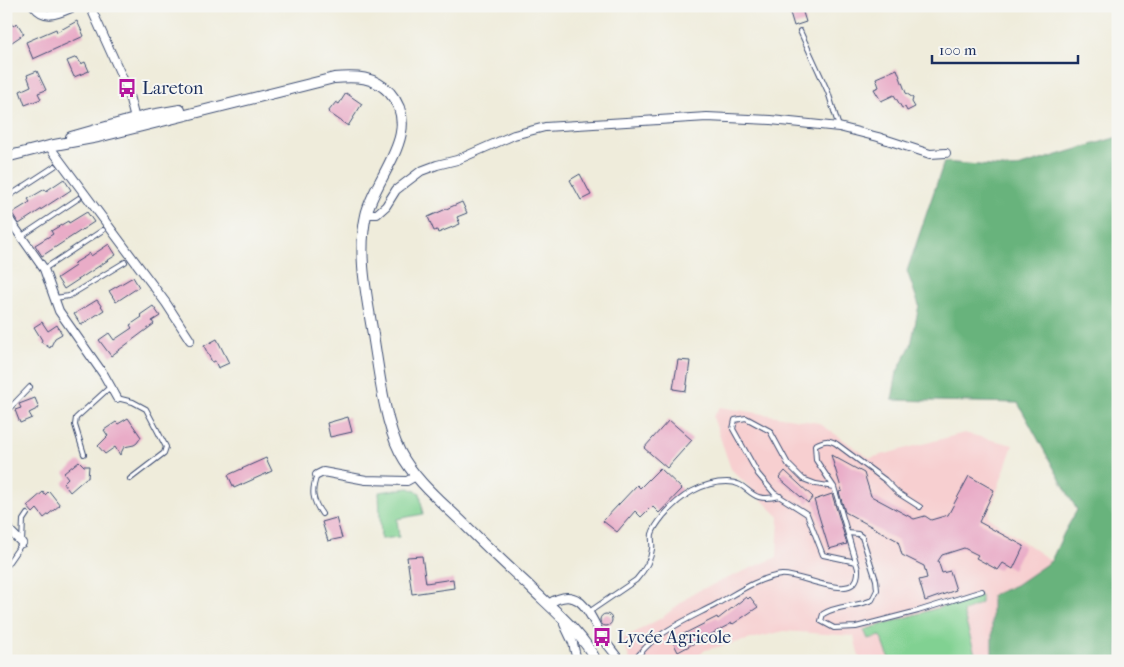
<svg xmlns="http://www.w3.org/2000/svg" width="1124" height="667" viewBox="0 0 1124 667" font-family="'IM FELL French Canon',serif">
  <rect width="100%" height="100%" fill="#f6f6f2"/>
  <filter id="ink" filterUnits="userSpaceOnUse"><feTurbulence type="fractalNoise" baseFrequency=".02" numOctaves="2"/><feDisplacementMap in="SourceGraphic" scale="10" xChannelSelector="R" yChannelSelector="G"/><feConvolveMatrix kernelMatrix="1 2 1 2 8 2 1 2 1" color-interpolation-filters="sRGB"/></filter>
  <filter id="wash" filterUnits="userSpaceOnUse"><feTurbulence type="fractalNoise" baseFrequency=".0096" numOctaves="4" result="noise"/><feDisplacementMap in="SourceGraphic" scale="20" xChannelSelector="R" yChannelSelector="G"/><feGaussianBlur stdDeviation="1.12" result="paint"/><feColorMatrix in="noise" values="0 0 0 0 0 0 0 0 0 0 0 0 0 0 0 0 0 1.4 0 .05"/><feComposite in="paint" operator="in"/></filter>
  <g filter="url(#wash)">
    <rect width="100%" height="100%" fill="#efecdb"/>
    <path fill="#f7cfd0" d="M 720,407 L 819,423 L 870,458 L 964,433 L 1013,445 L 988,517 L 1051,561 L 1016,585 L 992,595 L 992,661 L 860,661 L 854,636 L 784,631 L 705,650 L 693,661 L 630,661 L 623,639 L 663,617 L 693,593 L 777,557 L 779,517 L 731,469 L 713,417 Z"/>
    <path fill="#81d192" stroke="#4e8078" d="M 409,488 L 420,493 L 423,514 L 397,519 L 399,537 L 381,539 L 379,492 Z
      M 981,595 L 981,603 L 963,612 L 977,661 L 897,661 L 896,659 L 890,661 L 881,636 L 868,639 L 864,630 Z"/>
    <path fill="#68b37c" stroke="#42716d" d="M 1118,137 L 1118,661 L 992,661 L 992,595 L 1016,585 L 1051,561 L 1064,533 L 1077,510 L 1018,403 L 892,400 L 897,372 L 911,345 L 919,305 L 907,271 L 944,162 L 1014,168 Z"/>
    <g id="blocks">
      <path fill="#e9acc7" d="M 788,6 L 801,6 L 806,22 L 794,26 Z
        M 6,16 L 13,26 L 17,23 L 24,34 L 6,46 Z
        M 77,21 L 84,36 L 33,59 L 26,42 L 56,29 L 57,32 Z
        M 77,57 L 81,64 L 85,62 L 89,71 L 74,77 L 67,61 Z
        M 897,69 L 906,93 L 913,98 L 912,102 L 915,107 L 907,111 L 905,107 L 902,108 L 894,95 L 881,101 L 874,89 L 879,87 L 876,78 Z
        M 37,71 L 46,90 L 38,93 L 41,99 L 25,105 L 20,91 L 31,86 L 27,75 Z
        M 346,93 L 362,104 L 348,126 L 328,112 L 336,102 L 339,104 Z
        M 580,174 L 591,195 L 581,200 L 570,180 Z
        M 64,179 L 71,190 L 19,224 L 12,213 L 30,202 L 28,199 L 45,189 L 46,191 Z
        M 462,202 L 467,213 L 457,217 L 460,224 L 438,233 L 437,230 L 434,231 L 428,217 Z
        M 87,212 L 94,222 L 42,256 L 35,245 L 53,234 L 51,231 L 68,221 L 69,223 Z
        M 109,244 L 116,255 L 64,289 L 57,278 L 75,266 L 73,264 L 86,256 L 90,253 L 91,256 Z
        M 133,277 L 139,287 L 116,302 L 109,291 Z
        M 97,300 L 104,310 L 81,325 L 74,314 Z
        M 153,306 L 160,316 L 152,321 L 154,324 L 111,356 L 99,340 L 109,333 L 114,340 L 132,328 L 130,325 L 142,317 L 140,315 Z
        M 42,322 L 48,331 L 57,325 L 62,334 L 55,338 L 50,348 L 41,342 L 42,340 L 34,327 Z
        M 217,339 L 229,363 L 218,368 L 215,361 L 212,362 L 204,346 Z
        M 678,360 L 690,361 L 686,391 L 673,389 Z
        M 35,398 L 39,408 L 29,413 L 32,418 L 20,423 L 15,410 L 21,408 L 19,404 Z
        M 348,417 L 352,432 L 330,437 L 327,423 Z
        M 128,418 L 141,437 L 137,443 L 134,445 L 124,447 L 120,455 L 115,447 L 105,454 L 98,446 L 108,436 L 104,430 L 116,422 L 118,424 Z
        M 669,420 L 692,440 L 667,468 L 644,448 Z
        M 831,455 L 864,473 L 871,496 L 914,519 L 925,516 L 931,520 L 948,515 L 969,476 L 994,490 L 979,522 L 1024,546 L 1013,569 L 1003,563 L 998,570 L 976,558 L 978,555 L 964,548 L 942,555 L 938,561 L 942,573 L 950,571 L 956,590 L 925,601 L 919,580 L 927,578 L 924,566 L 902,555 L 898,541 L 845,512 L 839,492 L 842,491 Z
        M 266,458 L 272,471 L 234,488 L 228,475 Z
        M 79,461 L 84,466 L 89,466 L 88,478 L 86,478 L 70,492 L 63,483 L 68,478 L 64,473 Z
        M 660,468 L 682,489 L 659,513 L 652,506 L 641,517 L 635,511 L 617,532 L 603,521 L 637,485 L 640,488 Z
        M 785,471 L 813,497 L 808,503 L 779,478 Z
        M 49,491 L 60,505 L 44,518 L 37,509 L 33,513 L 27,506 L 43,492 L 45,495 Z
        M 832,494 L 847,544 L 829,549 L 814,500 Z
        M 336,518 L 342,538 L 328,541 L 322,522 Z
        M 422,556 L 426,583 L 453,579 L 454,588 L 412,594 L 407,557 Z
        M 746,597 L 748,599 L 750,597 L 758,607 L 733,624 L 732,623 L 678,652 L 672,640 L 717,617 L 718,619 Z
        M600 620a6 6 0 1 1 12 0a6 6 0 1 1-12 0Z"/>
    </g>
  </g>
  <g filter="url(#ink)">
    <use href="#blocks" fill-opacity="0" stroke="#3b4b71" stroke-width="1"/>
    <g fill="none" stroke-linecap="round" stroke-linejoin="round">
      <g stroke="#3b4b71" stroke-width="6">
        <path id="service" d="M 800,31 L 828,92 L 839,127
          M 6,198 L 55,166
          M 22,236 L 79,198
          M 44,269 L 103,230
          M 55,298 L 69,296 L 125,262
          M 117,398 L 133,402 L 146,409 L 166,447 L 164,453 L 130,479
          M 6,412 L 30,387
          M 84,454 L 75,425 L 76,418 L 110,387
          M 317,475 C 311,491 312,500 322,514
          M 834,487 L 816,484 L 803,479 L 788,464 L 770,431 L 746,418 L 735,420 L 733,429 L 758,474 L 774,493 L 807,514 L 823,555 L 856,562
          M 848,533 L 858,534 L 862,537 L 876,580 L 877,590 L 872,600 C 857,607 837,605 823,614 L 821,621 L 834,628 L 856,627 L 918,611 L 982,591
          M 6,566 L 22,543 L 23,520 L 27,514
          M 589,612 L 636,580 C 644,571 651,561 652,549 C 653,544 651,539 652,534 C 654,527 660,520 664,515 C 680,496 702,482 727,482 C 752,482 746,505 780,496
          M 633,661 C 641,653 648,643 658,637 C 675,624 696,615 715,605 C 735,594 757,578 781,575 C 800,572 860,608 858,569 L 834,487 L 816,460 L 815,445 C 824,440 830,439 838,445 L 885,480 L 898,493 L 920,507"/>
      </g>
      <g stroke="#3b4b71" stroke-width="10">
        <path id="minor" d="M 34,6 C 46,22 61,12 76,6
          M 90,6 L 127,88 L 135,119
          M 49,146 L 166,303 L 190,340
          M 366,214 L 377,214 L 386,206 L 396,190 L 421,171 L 437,165 L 457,160 L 514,135 L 545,127 L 707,117 L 771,120 L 839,127 L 878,137 L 930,154 L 946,153
          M 6,215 L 44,269 L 59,311 L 104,375 L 117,398
          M 317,475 L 323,472 L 366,480 L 407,481 L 416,476
          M 6,527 L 22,543
          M 548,604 C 579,584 588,611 601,635 C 606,644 614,652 620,661
          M 564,624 L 573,643 L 577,661"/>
      </g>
      <g stroke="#3b4b71" stroke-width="12">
        <path id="tertiary" d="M 71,137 L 145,116 L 180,110
          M 6,157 L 49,146 L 98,137 L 334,78 C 356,76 374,76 390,93 C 424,132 375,176 366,215 C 358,251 365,287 371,323 C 378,361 383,419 400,452 C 414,479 438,499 460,520 C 482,542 505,564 528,585 C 550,607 583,633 596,661"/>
      </g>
      <use href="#service" stroke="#fff" stroke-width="4"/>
      <use href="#minor" stroke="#fff" stroke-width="8"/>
      <use href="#tertiary" stroke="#fff" stroke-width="10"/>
    </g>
  </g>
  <defs>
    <g id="bus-bare" transform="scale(1.5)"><path d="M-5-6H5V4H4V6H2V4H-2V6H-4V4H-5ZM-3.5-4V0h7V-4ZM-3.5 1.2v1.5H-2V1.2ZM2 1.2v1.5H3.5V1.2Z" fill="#b5179e" stroke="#f6f6f2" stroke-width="2.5" paint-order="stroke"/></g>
  </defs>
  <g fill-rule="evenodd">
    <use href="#bus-bare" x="127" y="88"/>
    <use href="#bus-bare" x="602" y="637"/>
  </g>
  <g text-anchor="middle" stroke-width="4" stroke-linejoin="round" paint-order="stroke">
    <g font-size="18" fill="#1b2f5e" stroke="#f6f6f2" text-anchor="start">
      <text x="142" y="94">Lareton</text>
      <text x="617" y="643">Lycée Agricole</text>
    </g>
  </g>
  <rect width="1124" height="667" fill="none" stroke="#f6f6f2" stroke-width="25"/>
  <path d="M932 55v8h146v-8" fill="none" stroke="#1b2f5e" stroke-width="2.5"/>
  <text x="939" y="55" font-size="15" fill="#1b2f5e" stroke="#f6f6f2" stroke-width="4" paint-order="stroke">100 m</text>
</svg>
